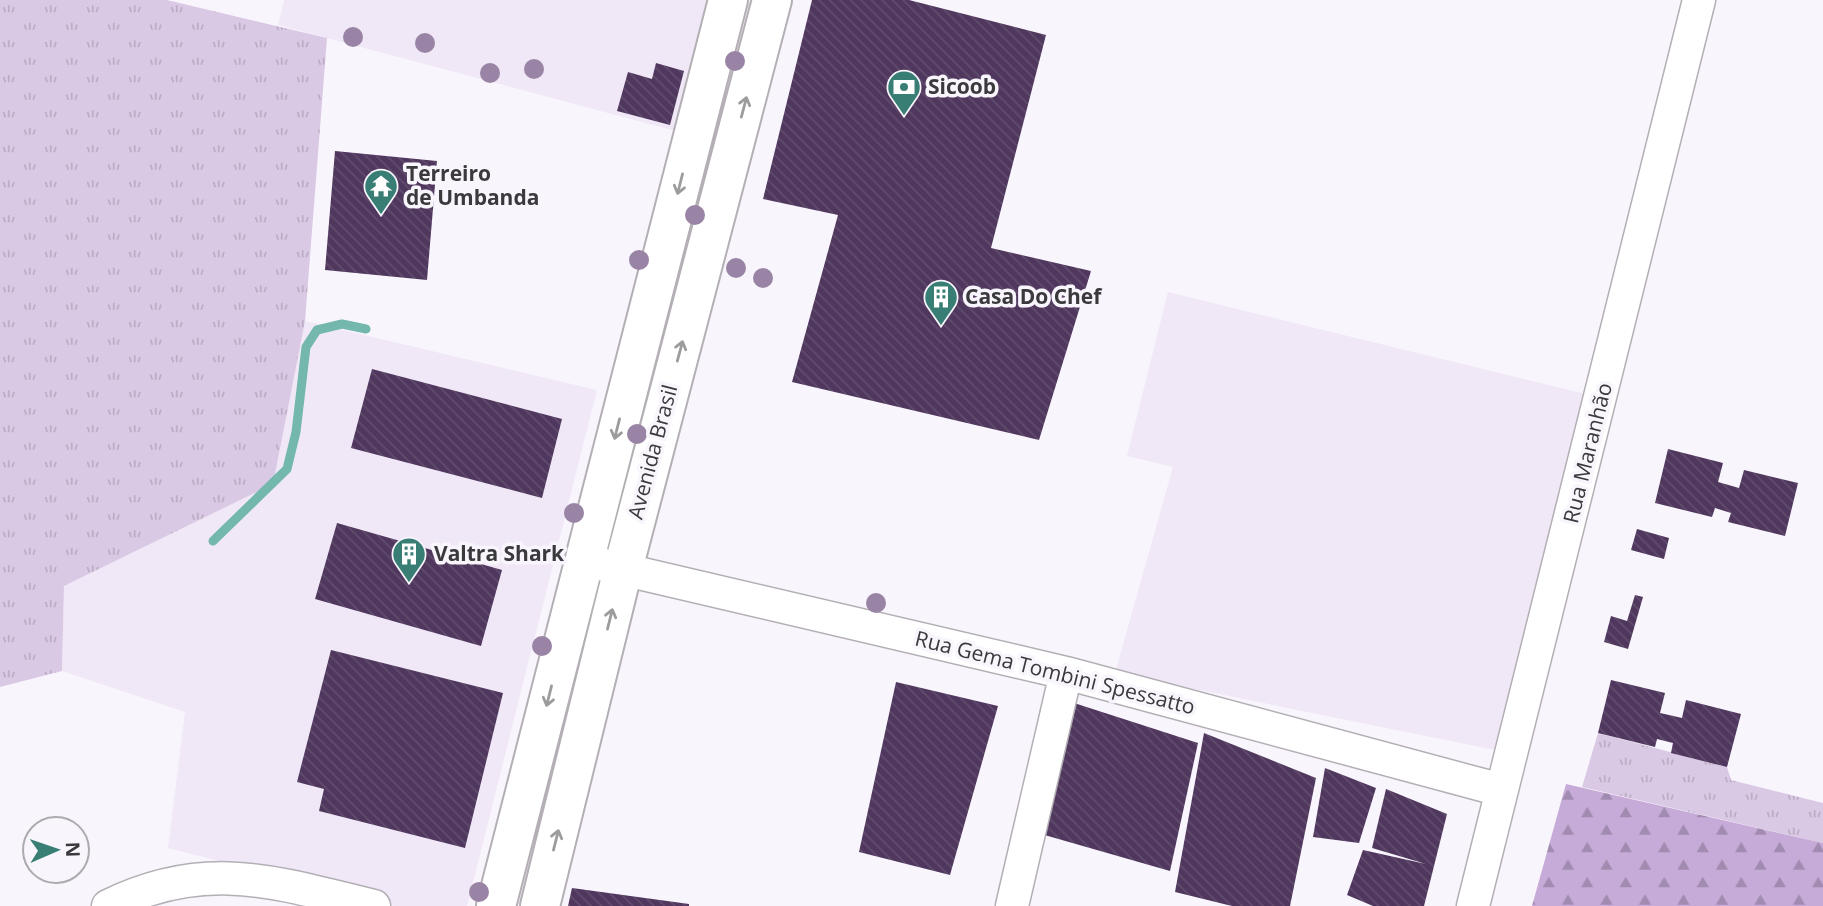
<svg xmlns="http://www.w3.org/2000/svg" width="1823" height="906" viewBox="0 0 1823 906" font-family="'Open Sans',sans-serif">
  <defs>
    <pattern id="grass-tufts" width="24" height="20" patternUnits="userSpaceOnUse" patternTransform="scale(1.75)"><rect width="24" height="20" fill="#dac9e5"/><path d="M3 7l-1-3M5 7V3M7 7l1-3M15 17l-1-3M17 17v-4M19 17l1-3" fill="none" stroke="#bcadc5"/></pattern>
    <pattern id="forest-firs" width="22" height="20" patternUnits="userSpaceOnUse" patternTransform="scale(1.75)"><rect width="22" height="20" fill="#c6aad8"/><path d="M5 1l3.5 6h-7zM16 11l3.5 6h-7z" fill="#a28bb0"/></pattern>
    <pattern id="building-back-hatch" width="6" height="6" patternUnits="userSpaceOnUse" patternTransform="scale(1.75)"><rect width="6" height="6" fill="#4f375e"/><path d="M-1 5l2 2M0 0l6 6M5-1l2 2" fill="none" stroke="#614c6d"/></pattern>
  </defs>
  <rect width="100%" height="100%" fill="#f9f5fc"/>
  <path fill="#f0e8f6" d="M 284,0 L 717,0 L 683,133 L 278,25 Z
    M 1168,292 L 1594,396 L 1500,751 L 1115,673 L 1173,467 L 1127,456 Z
    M 305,321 L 597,390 L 467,906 L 394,906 L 168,848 L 185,712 L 62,671 L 64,586 L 272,484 Z"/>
  <path fill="url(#grass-tufts)" d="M 0,0 L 167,0 L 327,38 L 305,321 L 273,484 L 64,586 L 62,671 L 0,687 Z
    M 1598,733 L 1727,767 L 1731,780 L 1823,803 L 1823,843 L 1582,787 Z"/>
  <path fill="url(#forest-firs)" d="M 1566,784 L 1823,843 L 1823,906 L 1532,906 Z"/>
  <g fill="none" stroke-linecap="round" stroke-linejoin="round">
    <path stroke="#73b7ad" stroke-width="9" d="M 213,541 L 287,469 L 296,432 L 306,347 L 317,330 L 342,324 L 366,329"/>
  </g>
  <path fill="url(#building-back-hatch)" d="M 812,0 L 909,0 L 1046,35 L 991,248 L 1091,271 L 1039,440 L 792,382 L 838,215 L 763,199 Z
    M 656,63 L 684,71 L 670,125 L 617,111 L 628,72 L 652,79 Z
    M 335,151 L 437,161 L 427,280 L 325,270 Z
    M 372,369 L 562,419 L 542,498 L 351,448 Z
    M 1668,449 L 1723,463 L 1718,482 L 1739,488 L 1744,470 L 1798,483 L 1785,536 L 1728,522 L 1731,513 L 1715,508 L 1712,517 L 1655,503 Z
    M 337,523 L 502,570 L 481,646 L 315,599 Z
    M 1637,529 L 1669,538 L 1664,559 L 1631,550 Z
    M 1635,595 L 1643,597 L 1628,649 L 1604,642 L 1611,616 L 1627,621 Z
    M 331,650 L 503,693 L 465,848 L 319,811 L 324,789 L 297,782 Z
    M 1611,680 L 1665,693 L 1660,713 L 1669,715 L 1682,718 L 1686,700 L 1741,714 L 1727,767 L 1671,753 L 1673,743 L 1657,739 L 1655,747 L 1598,733 Z
    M 896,682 L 998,706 L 950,875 L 859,852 Z
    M 1071,702 L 1198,743 L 1170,871 L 1041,834 Z
    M 1204,733 L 1316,778 L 1290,906 L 1232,906 L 1175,892 Z
    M 1325,768 L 1376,788 L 1359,843 L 1313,837 Z
    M 1386,789 L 1447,814 L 1424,906 L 1373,906 L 1347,895 L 1363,850 L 1426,864 L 1372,848 Z
    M 572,888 L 689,904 L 689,906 L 568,906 Z"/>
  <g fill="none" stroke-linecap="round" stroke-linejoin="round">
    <g stroke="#b3afb5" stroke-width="35">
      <path id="minor" d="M 600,564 L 1066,673 L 1501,790
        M 108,906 C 206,858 274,882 374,906
        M 1012,906 L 1066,673
        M 1473,906 L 1699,0"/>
    </g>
    <g stroke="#b3afb5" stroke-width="42">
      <path id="major" d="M 496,906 L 728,0
        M 540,906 L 623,569 L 772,0"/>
    </g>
    <use href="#minor" stroke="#fff" stroke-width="32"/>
    <use href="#major" stroke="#fff" stroke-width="38"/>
  </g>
  <g fill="#9984a6">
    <circle cx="353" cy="37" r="10"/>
    <circle cx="425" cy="43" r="10"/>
    <circle cx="735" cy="61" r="10"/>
    <circle cx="534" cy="69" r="10"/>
    <circle cx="490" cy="73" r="10"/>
    <circle cx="695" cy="215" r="10"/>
    <circle cx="639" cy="260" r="10"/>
    <circle cx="736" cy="268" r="10"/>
    <circle cx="763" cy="278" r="10"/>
    <circle cx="637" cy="434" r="10"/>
    <circle cx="574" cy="513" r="10"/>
    <circle cx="876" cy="603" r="10"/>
    <circle cx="542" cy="646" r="10"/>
    <circle cx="479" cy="892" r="10"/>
  </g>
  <defs><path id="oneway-shaft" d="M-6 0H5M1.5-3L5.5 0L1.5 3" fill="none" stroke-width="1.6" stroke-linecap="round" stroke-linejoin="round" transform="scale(1.75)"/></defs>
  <g stroke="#9c9c9d">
    <use href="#oneway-shaft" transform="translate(744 107) rotate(-75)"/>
    <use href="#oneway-shaft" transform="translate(680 184) rotate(104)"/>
    <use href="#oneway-shaft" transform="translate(680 351) rotate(-75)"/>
    <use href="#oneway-shaft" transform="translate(617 429) rotate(104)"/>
    <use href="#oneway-shaft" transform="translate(610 619) rotate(-76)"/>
    <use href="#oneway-shaft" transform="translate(549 696) rotate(104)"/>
    <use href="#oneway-shaft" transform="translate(556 840) rotate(-76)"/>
  </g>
  <defs>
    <g id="bank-pin" transform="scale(1.75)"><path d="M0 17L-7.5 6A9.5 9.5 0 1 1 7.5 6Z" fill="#387e75" stroke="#f9f5fc"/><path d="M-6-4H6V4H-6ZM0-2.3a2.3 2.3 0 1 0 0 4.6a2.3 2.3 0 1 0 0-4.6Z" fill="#fff"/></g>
    <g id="temple-pin" transform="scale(1.75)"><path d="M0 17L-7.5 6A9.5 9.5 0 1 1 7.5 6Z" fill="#387e75" stroke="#f9f5fc"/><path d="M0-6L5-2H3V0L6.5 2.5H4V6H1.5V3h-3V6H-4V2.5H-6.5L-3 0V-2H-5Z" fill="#fff"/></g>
    <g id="building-pin" transform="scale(1.75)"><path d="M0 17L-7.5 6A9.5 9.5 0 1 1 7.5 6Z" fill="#387e75" stroke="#f9f5fc"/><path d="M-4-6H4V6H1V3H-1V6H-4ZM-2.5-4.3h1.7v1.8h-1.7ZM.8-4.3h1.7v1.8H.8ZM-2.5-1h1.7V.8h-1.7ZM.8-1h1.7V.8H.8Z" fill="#fff"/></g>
  </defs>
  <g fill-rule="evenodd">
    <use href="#bank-pin" x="904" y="87"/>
    <use href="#temple-pin" x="381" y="186"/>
    <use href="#building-pin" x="941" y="297"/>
    <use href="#building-pin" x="409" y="554"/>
  </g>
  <g text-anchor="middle" stroke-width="7" stroke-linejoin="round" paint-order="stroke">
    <g font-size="21" font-weight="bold" fill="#3a393b" stroke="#f9f5fc" text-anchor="start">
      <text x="928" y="94">Sicoob</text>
      <text x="406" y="181">Terreiro<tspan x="406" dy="24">de Umbanda</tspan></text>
      <text x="965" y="304">Casa Do Chef</text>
      <text x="434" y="561">Valtra Shark</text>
    </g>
    <g font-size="21" fill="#3a393b" stroke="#f9f5fc">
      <text transform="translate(653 452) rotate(-75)" y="7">Avenida Brasil</text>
      <text transform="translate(1588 453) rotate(-76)" y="7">Rua Maranhão</text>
      <text transform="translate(1055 673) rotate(14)" y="7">Rua Gema Tombini Spessatto</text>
    </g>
  </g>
  <g transform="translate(56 850) rotate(88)"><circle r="33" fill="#f9f5fc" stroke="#adaaaf" stroke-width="2"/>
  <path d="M0-5L12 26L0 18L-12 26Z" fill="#387e75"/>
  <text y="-10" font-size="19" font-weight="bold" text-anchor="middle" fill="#3a393b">N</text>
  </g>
</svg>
